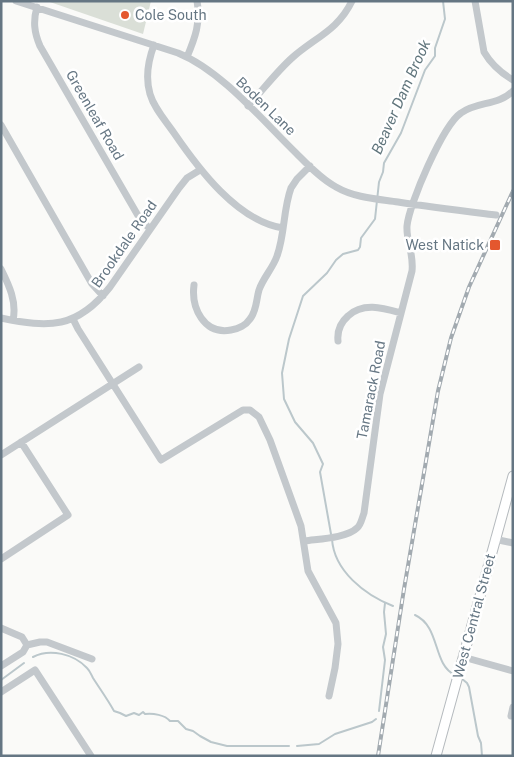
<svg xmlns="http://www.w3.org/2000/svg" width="514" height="757" viewBox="0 0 514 757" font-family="'Public Sans',sans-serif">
  <rect width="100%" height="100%" fill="#fafaf8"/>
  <path fill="#dadfd7" d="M 47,1 L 151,1 L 143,34 Z"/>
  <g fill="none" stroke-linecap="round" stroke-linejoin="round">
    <path stroke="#bbc7cb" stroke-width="2" d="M 331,534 L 320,472 L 323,464 L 313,443 L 295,422 L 284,399 L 282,373 L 289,339 L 303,296 L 327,273 L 336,260 L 343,254 L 358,250 L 360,247 L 361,238 L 375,219 L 379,182 L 383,172 L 384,163 L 401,133 L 425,70 L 435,56 L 435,48 L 445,19 L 443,1
      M 332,539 C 334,571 365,595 393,606
      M 415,615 C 441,627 432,664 455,675
      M 33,657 C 50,648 74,654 87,668 C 90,671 91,674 93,678 C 100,689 108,700 114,711 L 120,713 L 126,716 L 134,713 L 139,715 L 143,712 L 145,714 C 153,713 165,715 170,721 L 178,721 L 186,729 L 193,731 L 200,736 L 211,742 L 227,746 L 289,746
      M 461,678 L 467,683 L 469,687 L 478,736 L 481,743 L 482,756
      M 1,680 L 24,663
      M 379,711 L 385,660 L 383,647 L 386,634 L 384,612 L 385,603
      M 297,746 L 319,744 L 335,734 L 372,722 L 376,719"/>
    <g stroke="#b5babe" stroke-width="11">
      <path id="major" d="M 436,756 L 513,476"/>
    </g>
    <path stroke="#c3c8cc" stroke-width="7" d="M 16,1 L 178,53 C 222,71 262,120 296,153 C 308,165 321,179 336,187 C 355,198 378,199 398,202 C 431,207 464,211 496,215
      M 475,1 L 484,52 C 491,64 501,73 513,80
      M 37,7 C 33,21 34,32 40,46 L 140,219 L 150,229
      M 154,45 C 148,61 145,77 150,94 C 154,108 165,120 174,133 C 198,168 237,221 283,228
      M 187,57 C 195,38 201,22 197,1
      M 248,106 C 263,90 277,71 293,57 C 316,37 338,30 352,1
      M 1,125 L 92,284 L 103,296
      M 1,269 C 9,285 17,302 13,320
      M 194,285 C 191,308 204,335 231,330 C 238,329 246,325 250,319 C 257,310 256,300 259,290 C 263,278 273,268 277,256 C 285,234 283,210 291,188 L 297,179 L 310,166
      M 1,318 C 49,328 77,329 110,287 L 179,188 L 187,178 L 200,170
      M 73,319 L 78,329 L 161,460 L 243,410 L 250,410 L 259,417 L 270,440 L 301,526 L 308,571 L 336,623 L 338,644 L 335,668 L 329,696
      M 338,341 C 337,331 340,323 348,316 C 363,302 383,308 401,313
      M 1,455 L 139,367
      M 494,539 L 513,543
      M 305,541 C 318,539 347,538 357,528 C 361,525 362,518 364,513 L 380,394 L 412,271 C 414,253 406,242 407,226 C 409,204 443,125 461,113 C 477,101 498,106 513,91
      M 1,559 L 68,515 L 21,442
      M 1,628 L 22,637 L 27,645
      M 463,657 L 513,671
      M 1,666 L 23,652 L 27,645 L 40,642 L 47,642 L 92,659
      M 1,692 L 35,670 L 91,756
      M 511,716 L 513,707"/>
    <use href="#major" stroke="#fff" stroke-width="9"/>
    <g stroke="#a2aab0" stroke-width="4">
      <path id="rail" d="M 378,756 L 404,589 L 438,391 L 451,338 L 469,287 L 513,191"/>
    </g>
    <use href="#rail" stroke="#fff" stroke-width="2" stroke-dasharray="5.5" stroke-linecap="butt"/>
  </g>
  <g fill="#e4572e" stroke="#fff" stroke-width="2">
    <circle cx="125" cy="15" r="5"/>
    <rect x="489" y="239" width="12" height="12" rx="2.5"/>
  </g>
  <g text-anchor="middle" stroke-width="5" stroke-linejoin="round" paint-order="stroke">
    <g font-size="14" fill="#657683" stroke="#fff" text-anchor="start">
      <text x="135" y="20">Cole South</text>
      <text x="484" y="250" text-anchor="end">West Natick</text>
    </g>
    <g font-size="14" fill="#657683" stroke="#fff">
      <text transform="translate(266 106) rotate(44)" y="5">Boden Lane</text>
      <text transform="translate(95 115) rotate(60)" y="5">Greenleaf Road</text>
      <text transform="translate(124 244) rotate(-55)" y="5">Brookdale Road</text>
      <text transform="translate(371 390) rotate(-79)" y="5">Tamarack Road</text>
      <text transform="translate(474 616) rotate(-75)" y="5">West Central Street</text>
    </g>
    <g font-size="15" font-style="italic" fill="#60757c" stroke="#fff">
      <text transform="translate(401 97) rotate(-66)" y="5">Beaver Dam Brook</text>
    </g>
  </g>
  <rect width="514" height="757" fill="none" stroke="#657683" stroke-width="5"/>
</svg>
